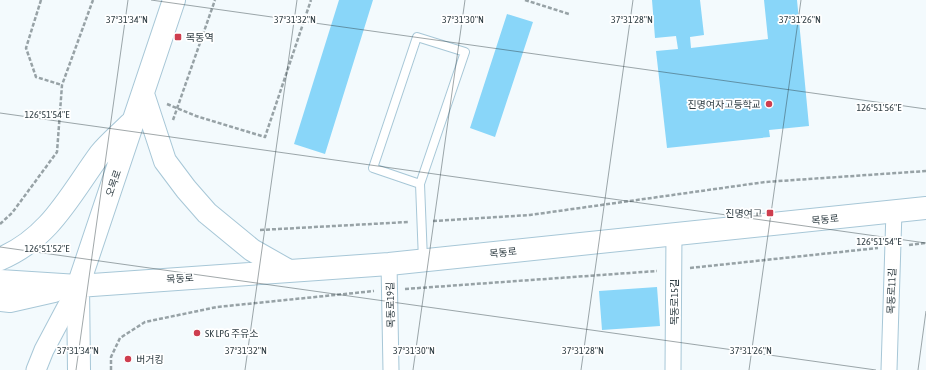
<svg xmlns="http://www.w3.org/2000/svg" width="926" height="370" viewBox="0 0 926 370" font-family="'Asap Condensed','Noto Sans KR',sans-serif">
  <rect width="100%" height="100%" fill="#f3fafd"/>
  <path fill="#89d6f9" d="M 339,0 L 373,0 L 325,154 L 294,144 Z
    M 652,0 L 700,0 L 704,35 L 690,37 L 691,48 L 768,39 L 764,0 L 797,0 L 809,126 L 769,130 L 770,137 L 667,148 L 656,51 L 678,49 L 676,36 L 655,38 Z
    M 507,14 L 533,22 L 495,137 L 470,128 Z
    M 657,287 L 660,326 L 602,330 L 599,291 Z"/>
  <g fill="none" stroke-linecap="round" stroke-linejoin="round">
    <g stroke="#a7c7d7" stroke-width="10">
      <path id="service" d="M 420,184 L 373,168 L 417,37 L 465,52 L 420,184 L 423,260"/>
    </g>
    <g stroke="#a7c7d7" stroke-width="17">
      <path id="minor" d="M 389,264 L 391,370
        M 673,370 L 674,234
        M 889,370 L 894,211"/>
    </g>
    <g stroke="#a7c7d7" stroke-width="21">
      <path id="tertiary" d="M 36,370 L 44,350 L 78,286"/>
    </g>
    <g stroke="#a7c7d7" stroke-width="24">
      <path id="secondary" d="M 143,94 L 165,161 L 186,189 L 207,213 L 252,250 L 289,271
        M 0,259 C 50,238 70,195 100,154 C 109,143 120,134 130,124
        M 0,281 L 78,286 L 389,264 L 926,208
        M 0,300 L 10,301 L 54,291
        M 79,370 L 78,286 L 174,0"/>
    </g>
    <path stroke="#97a2a6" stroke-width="2.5" stroke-dasharray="4 2" stroke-linecap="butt" d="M 41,0 L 26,48 L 36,77 L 62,85
      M 525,0 L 569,14
      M 167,104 L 196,116 L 265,137 L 311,0
      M 173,120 L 215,0
      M 433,221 L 530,215 L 765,182 L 926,171
      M 0,224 L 12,213 L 57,152 L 62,85 L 93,0
      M 260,230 L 408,222
      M 909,245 L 926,243
      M 690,268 L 878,248
      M 405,289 L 657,271
      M 111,370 L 111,357 L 120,338 L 145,322 L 217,307 L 374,291"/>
    <use href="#service" stroke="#fff" stroke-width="8"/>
    <use href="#minor" stroke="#fff" stroke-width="15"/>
    <use href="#tertiary" stroke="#fff" stroke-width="19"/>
    <use href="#secondary" stroke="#fff" stroke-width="22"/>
  </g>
  <path fill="none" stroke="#2f3d43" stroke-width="1" stroke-opacity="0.45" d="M 151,0 L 926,109M 0,113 L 926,243M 0,247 L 876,370M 76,370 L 128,0M 245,370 L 297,0M 413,370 L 465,0M 581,370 L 633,0M 749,370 L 801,0M 918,370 L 926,311"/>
  <g fill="#ce3e4f" stroke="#fff" stroke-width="1.5">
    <rect x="174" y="33" width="8" height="8" rx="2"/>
    <circle cx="769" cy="104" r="4"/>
    <rect x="766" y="209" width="8" height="8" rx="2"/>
    <circle cx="197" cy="333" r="4"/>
    <circle cx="128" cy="359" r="4"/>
  </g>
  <g text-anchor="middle" stroke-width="3.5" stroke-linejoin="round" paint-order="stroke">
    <g font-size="10" fill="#2f3d43" stroke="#fff" text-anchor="start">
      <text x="186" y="41">목동역</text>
      <text x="761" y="108" text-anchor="end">진명여자고등학교</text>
      <text x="762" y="217" text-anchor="end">진명여고</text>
      <text x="205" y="337">SK LPG 주유소</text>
      <text x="136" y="363">버거킹</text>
    </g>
    <g font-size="10" fill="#2f3d43" stroke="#fff">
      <text transform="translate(113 183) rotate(-71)" y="4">오목로</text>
      <text transform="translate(825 219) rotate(-6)" y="4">목동로</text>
      <text transform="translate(503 252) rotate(-6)" y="4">목동로</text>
      <text transform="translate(180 278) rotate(-4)" y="4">목동로</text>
      <text transform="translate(891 291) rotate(-88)" y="4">목동로11길</text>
      <text transform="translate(674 302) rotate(-90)" y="4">목동로15길</text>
      <text transform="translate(390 305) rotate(-91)" y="4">목동로19길</text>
    </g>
  </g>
  <g font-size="10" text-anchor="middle" fill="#2f3d43" stroke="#fff" stroke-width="3.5" stroke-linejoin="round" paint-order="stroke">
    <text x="127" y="23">37°31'34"N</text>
    <text x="295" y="23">37°31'32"N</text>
    <text x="463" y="23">37°31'30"N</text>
    <text x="632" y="23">37°31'28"N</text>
    <text x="800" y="23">37°31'26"N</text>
    <text x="879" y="111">126°51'56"E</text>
    <text x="47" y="118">126°51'54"E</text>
    <text x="879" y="245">126°51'54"E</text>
    <text x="47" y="252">126°51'52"E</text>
    <text x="78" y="354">37°31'34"N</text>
    <text x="246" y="354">37°31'32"N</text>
    <text x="414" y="354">37°31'30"N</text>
    <text x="583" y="354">37°31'28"N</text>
    <text x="751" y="354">37°31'26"N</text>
  </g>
</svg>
